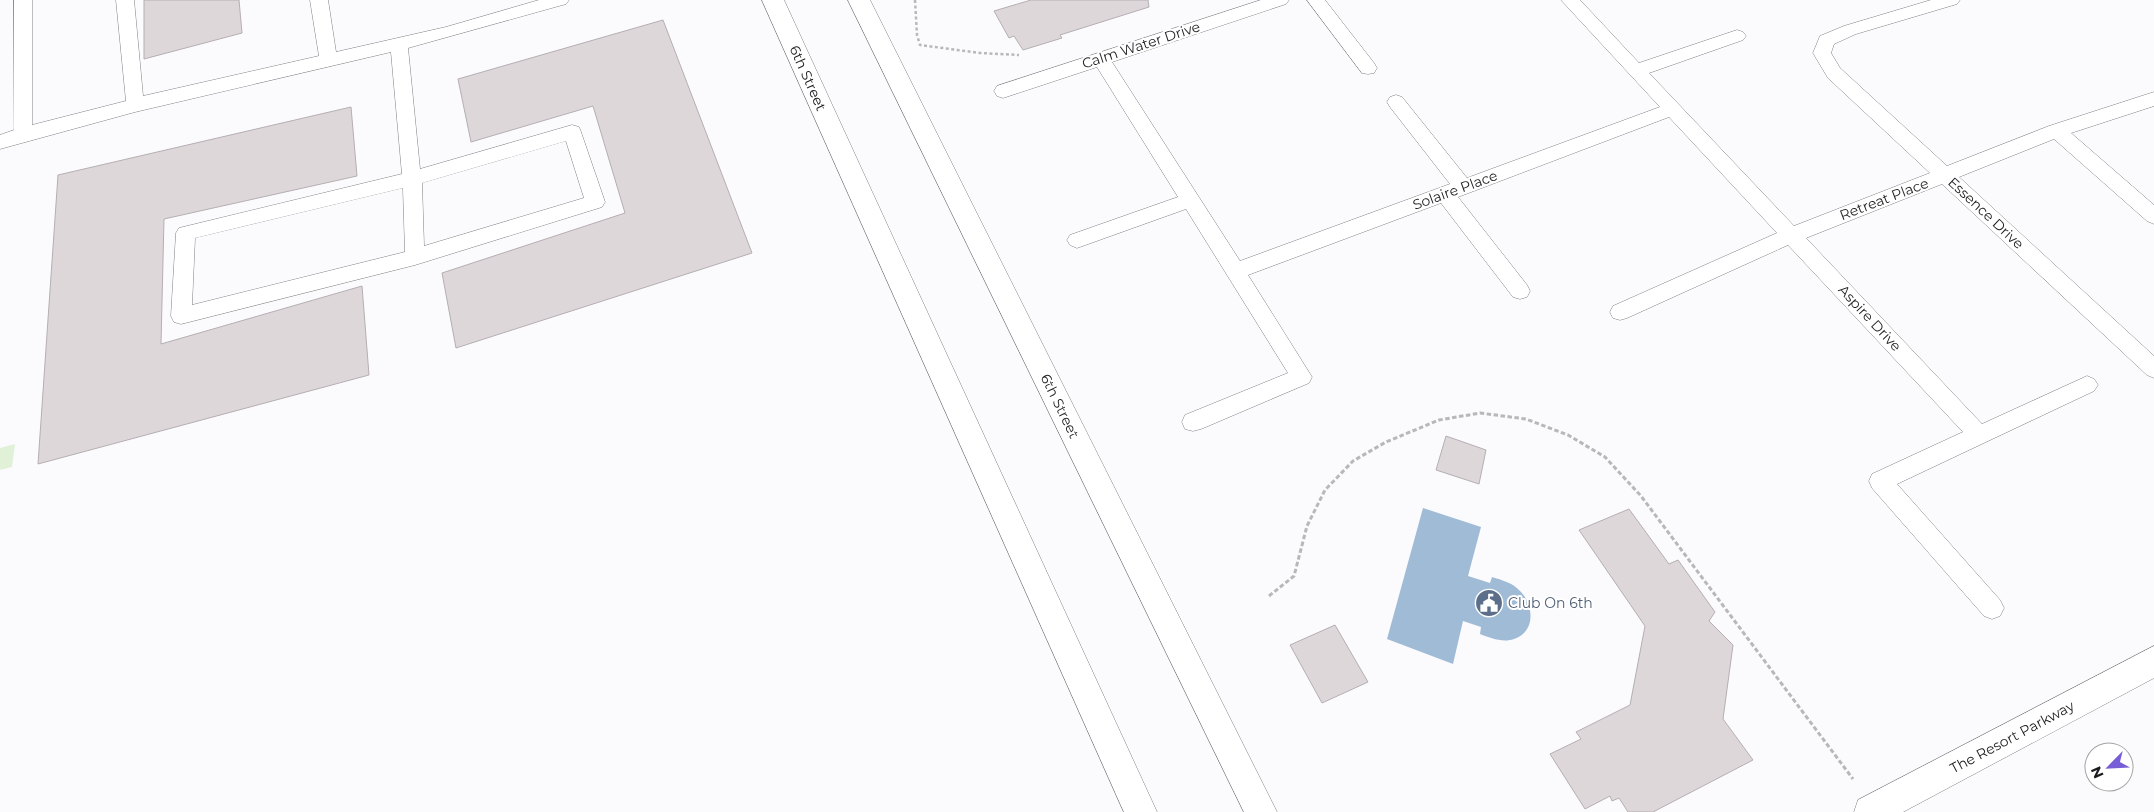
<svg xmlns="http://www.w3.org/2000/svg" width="2154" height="812" viewBox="0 0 2154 812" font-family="Montserrat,sans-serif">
  <rect width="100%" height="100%" fill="#fbfbfe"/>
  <path fill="#e0f1d7" d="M 15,444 L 12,467 L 0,470 L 0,448 Z"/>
  <path fill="#a0bbd6" d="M 1423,508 L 1481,527 L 1468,576 L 1490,583 L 1492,577 C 1502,580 1513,583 1520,591 C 1534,605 1536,632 1514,639 C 1503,643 1490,638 1480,634 L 1481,627 L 1463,621 L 1453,664 L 1387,639 Z"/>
  <path fill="#ddd7da" stroke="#b5aeb2" d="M 144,0 L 239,0 L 242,33 L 144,59 Z
    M 1031,0 L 1148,0 L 1149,7 L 1060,35 L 1062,38 L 1023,50 L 1014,36 L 1009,38 L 994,11 Z
    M 663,20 L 752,253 L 456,348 L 442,273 L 625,213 L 593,106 L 471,142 L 458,79 Z
    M 351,107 L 357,176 L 164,219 L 161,344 L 362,286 L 369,375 L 38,464 L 58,175 Z
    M 1446,436 L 1486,450 L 1479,484 L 1436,470 Z
    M 1629,509 L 1669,564 L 1678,560 L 1715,612 L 1709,621 L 1733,645 L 1723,719 L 1753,760 L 1653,812 L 1628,812 L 1619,798 L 1612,801 L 1610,796 L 1585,809 L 1550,754 L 1581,739 L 1576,732 L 1630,705 L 1645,626 L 1579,530 Z
    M 1335,625 L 1368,682 L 1322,703 L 1290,645 Z"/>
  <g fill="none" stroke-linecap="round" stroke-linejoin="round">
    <g stroke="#808086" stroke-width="1">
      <path id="lane" d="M 14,0 L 32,0 L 32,125 L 126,101 L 116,0 L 134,0 L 143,96 L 319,56 L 310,0 L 328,0 L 336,52 L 446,27 L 539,0 L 569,0 L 566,4 L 408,48 L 420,169 L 572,125 L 579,127 L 581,132 L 605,202 L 602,207 L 415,265 L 181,324 L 174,322 L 171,316 L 176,233 L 179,228 L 402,174 L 391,52 L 135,112 L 0,149 L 0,135 L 14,130 ZM 566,141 L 584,198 L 424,246 L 422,183 ZM 403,188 L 405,252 L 192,305 L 195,238 Z
        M 1261,0 L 1289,0 L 1286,4 L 1112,62 L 1240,261 L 1450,184 L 1390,107 L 1387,102 L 1390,97 L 1396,95 L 1402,97 L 1467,178 L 1660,107 L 1561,0 L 1580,0 L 1639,63 L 1731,32 L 1737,30 L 1743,32 L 1746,36 L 1743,40 L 1649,73 L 1794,226 L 1930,173 L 1828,78 L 1813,53 L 1820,36 L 1844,26 L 1931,0 L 1960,0 L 1957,4 L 1856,34 L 1834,44 L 1831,53 L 1840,68 L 1947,166 L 2049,126 L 2154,92 L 2154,106 L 2071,133 L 2154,205 L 2154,224 L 2147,221 L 2054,139 L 1959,177 L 2154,356 L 2154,378 L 2147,375 L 1942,184 L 1806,238 L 1982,424 L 2087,376 L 2094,379 L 2098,385 L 2094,391 L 1897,484 L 2000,600 L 2004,608 L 2000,616 L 1992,619 L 1984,616 L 1872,488 L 1869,481 L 1872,474 L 1963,432 L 1788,245 L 1627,318 L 1620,320 L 1613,318 L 1610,312 L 1613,306 L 1777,233 L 1669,117 L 1458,197 L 1527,285 L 1530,291 L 1527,297 L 1520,299 L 1513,297 L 1441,203 L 1248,275 L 1312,377 L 1309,383 L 1201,429 L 1193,431 L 1185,429 L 1182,422 L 1185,415 L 1288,373 L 1186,209 L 1077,248 L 1070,245 L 1067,240 L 1070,235 L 1178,197 L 1097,67 L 1003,98 L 997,96 L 994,91 L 997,86 Z
        M 1307,0 L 1325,0 L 1374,63 L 1377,68 L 1374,73 L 1368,74 L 1362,73 Z"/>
    </g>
    <g stroke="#808086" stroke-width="1">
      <path id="secondary" d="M 762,0 L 784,0 L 1157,812 L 1124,812 Z
        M 848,0 L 870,0 L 1277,812 L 1244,812 Z
        M 2154,646 L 2154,678 L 1903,812 L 1854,812 L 1858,800 Z"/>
    </g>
    <path stroke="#b8b8ba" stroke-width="2.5" stroke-dasharray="3 2.5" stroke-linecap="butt" d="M 915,0 L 917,35 L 920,45 L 980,53 L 1019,55"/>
    <path stroke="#b8b8ba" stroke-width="3" stroke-dasharray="4.5 2.5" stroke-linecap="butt" d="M 1269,596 L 1294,576 L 1307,526 L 1325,490 L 1353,461 L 1386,442 L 1439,420 L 1480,413 L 1526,419 L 1568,435 L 1605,457 L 1641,496 L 1853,779"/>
    <use href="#lane" fill="#fff" fill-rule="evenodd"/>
    <use href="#secondary" fill="#fff" fill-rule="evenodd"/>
  </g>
  <defs>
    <g id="civic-disc" transform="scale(1.4375)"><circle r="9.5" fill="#5c6f8a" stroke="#fff"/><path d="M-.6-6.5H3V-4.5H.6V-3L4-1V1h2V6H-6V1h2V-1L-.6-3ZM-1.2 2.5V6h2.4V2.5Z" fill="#fff"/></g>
  </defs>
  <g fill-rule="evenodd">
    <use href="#civic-disc" x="1489" y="603"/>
  </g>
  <g text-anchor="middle" stroke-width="4" stroke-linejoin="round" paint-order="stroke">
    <g font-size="14" fill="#1c1c1e" stroke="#fff">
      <text transform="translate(1141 45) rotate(-18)" y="5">Calm Water Drive</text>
      <text transform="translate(808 78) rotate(66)" y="5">6th Street</text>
      <text transform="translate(1455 190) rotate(-20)" y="5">Solaire Place</text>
      <text transform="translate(1884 199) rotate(-21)" y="5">Retreat Place</text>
      <text transform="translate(1986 213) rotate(43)" y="5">Essence Drive</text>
      <text transform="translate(1870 318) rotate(47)" y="5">Aspire Drive</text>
      <text transform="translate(1060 406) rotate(64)" y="5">6th Street</text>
      <text transform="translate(2012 737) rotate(-28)" y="5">The Resort Parkway</text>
    </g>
    <g font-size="14" fill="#4e5e75" stroke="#fff" text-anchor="start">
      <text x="1508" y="608">Club On 6th</text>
    </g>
  </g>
  <g transform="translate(2109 767) rotate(246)"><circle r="24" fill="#ffffff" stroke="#a4a4a5"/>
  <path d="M0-4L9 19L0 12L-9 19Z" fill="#775ed8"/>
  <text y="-8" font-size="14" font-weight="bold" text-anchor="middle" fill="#1c1c1e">N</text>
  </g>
</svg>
